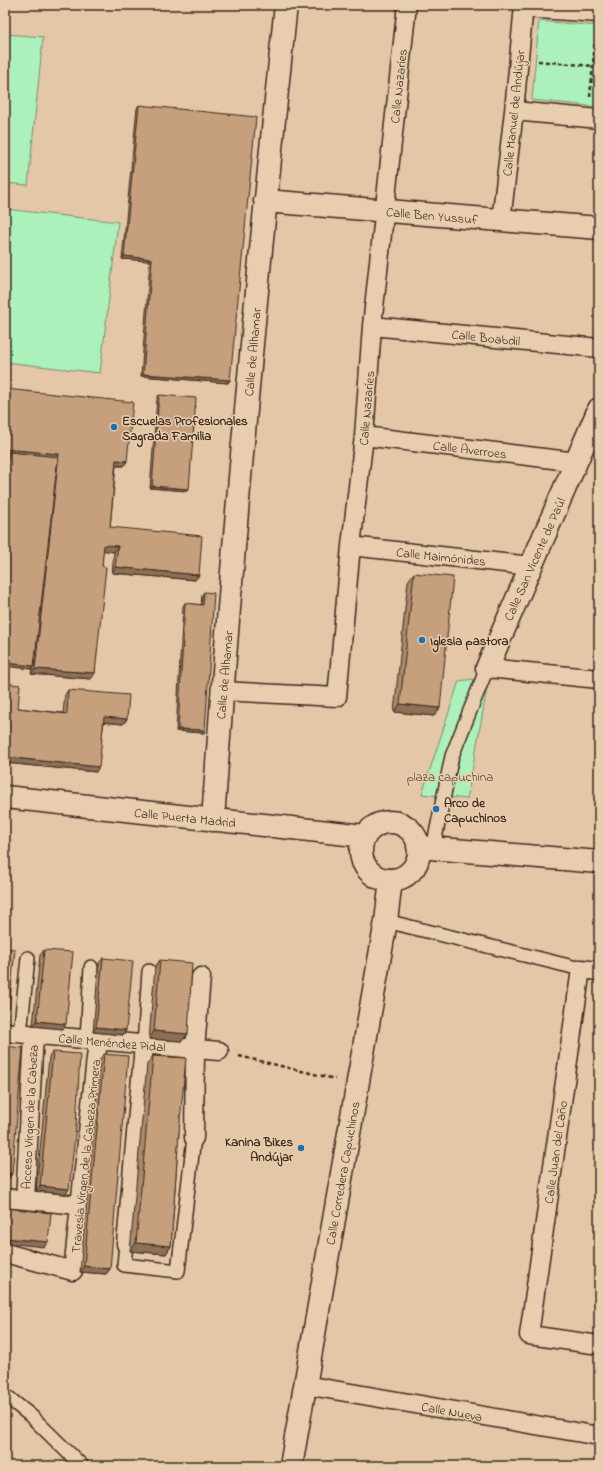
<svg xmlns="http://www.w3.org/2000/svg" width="604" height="1471" viewBox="0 0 604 1471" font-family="'Indie Flower',sans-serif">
  <rect width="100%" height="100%" fill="#e4c7a7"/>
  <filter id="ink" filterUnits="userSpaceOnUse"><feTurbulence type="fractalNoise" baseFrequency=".025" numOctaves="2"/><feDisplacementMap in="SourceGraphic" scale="8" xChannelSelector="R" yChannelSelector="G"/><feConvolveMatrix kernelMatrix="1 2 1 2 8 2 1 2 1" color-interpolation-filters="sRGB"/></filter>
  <g filter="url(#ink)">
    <path fill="#acf1bc" stroke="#748e6d" d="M 539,21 L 599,26 L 599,107 L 532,100 Z
      M 5,34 L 43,37 L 28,185 L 5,183 Z
      M 5,209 L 118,222 L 100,373 L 5,362 Z
      M 489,677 L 467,799 L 422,794 L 459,681 Z"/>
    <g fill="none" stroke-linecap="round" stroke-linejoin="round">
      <g stroke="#3b2a1e" stroke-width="16">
        <path id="pedestrian" d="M 433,848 L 452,756 L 487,668
          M 386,921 L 581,969
          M 20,1034 L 28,958
          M 87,1039 L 91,967
          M 144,1045 L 149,971
          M 126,1244 L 124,1265 L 178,1271 L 194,1138
          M 5,1395 L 31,1416 L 82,1466"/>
      </g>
      <g stroke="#3b2a1e" stroke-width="21">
        <path id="minor" d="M 523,8 L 599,13
          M 514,111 L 599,119
          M 501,221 L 514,111 L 524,5
          M 372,326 L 599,348
          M 364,436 L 577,462
          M 351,546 L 531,566
          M 487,668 L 599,679
          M 222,691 L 337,697 L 351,546 L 364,436 L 372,326 L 407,5
          M 599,971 L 581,969 L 529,1335 L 599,1345
          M 5,1032 L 219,1051
          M 194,1138 L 195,1049 L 201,977
          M 5,1198 L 79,1205
          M 25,1200 L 34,1035
          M 126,1244 L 144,1045
          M 5,1253 L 73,1271 L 98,1040
          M 305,1385 L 599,1436"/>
      </g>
      <g stroke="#3b2a1e" stroke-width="25">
        <path id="tertiary" d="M 265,201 L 599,228
          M 487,668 L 599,409
          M 213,820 C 232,548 257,276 286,5
          M 291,1466 L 386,921 L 391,880"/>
      </g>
      <g stroke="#3b2a1e" stroke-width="25">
        <path id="secondary" d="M 5,797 L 365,836
          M361 851a29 29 0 1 1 58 0a29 29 0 1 1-58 0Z
          M 418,847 L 599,862"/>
      </g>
      <path stroke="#3b2a1e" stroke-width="2.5" stroke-dasharray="4 3" stroke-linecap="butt" d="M 538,61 L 593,66
        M 590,97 L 596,32
        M 239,1056 L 335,1079"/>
      <use href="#pedestrian" stroke="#e8cdaf" stroke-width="13"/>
      <use href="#minor" stroke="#e8cdaf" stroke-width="18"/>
      <use href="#tertiary" stroke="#e8cdaf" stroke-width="22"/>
      <use href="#secondary" stroke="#e8cdaf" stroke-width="22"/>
    </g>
    <path fill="#aa8a6b" stroke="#3b2a1e" d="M 139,105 L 230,380 L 228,383 L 141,376 L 150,261 L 122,259 L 137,108 Z
      M 5,389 L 127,461 L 124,466 L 116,466 L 110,527 L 199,575 L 195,580 L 112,573 L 114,552 L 103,550 L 95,673 L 91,679 L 31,674 L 32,669 L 5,666 L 5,477 L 7,455 Z
      M 159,395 L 187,491 L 150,488 L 157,398 Z
      M 414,573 L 440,708 L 434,716 L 394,712 L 408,581 Z
      M 204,592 L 204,733 L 176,731 L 183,606 L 185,603 L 201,605 L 202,595 Z
      M 5,683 L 18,708 L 63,713 L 65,695 L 68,690 L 127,719 L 123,724 L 104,722 L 96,772 L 5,763 Z
      M 44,950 L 63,1029 L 33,1026 L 40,955 Z
      M 103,958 L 126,1030 L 123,1035 L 93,1032 L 99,963 Z
      M 160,960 L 188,1034 L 182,1041 L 149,1039 L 155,967 Z
      M 53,1052 L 66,1194 L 36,1191 L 49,1057 Z
      M 104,1054 L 110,1269 L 106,1274 L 80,1272 L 100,1059 Z
      M 153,1056 L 179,1132 L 171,1246 L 166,1254 L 130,1251 L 147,1064 Z"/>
    <path fill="#8b7057" stroke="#3b2a1e" d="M 124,256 L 152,259 L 150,261 L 122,259 Z
      M 143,374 L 230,380 L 228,383 L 141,376 Z
      M 5,449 L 59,454 L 56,460 L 9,452 L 7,455 L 5,455 Z
      M 116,460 L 127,461 L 124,466 L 113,465 Z
      M 152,486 L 189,489 L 187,491 L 150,488 Z
      M 104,545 L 118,546 L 114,552 L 100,550 Z
      M 115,567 L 199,575 L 195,580 L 112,573 Z
      M 5,663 L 34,666 L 32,669 L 5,666 Z
      M 35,669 L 95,673 L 91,679 L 31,674 Z
      M 400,704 L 440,708 L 434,716 L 394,712 Z
      M 104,717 L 127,719 L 123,724 L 100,722 Z
      M 178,729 L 205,730 L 204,733 L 176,731 Z
      M 5,757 L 99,767 L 96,772 L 5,763 Z
      M 5,1020 L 8,1020 L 5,1025 Z
      M 37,1021 L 66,1024 L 63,1029 L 33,1026 Z
      M 96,1027 L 126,1030 L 123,1035 L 93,1032 Z
      M 154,1031 L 188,1034 L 182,1041 L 149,1039 Z
      M 5,1173 L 12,1174 L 7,1181 L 5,1181 Z
      M 40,1186 L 69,1189 L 66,1194 L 36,1191 Z
      M 5,1238 L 48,1242 L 44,1247 L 5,1243 Z
      M 136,1243 L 171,1246 L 166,1254 L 130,1251 Z
      M 84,1266 L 110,1269 L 106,1274 L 80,1272 Z"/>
    <path fill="#c6a07c" stroke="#3b2a1e" d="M 139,105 L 256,117 L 230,380 L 143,374 L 152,259 L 124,256 Z
      M 5,389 L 133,402 L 127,461 L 116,460 L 110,527 L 202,536 L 199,575 L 115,567 L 118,546 L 104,545 L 102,566 L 106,567 L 95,673 L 35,669 L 59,454 L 5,449 Z
      M 159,395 L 196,398 L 189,489 L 152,486 Z
      M 9,452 L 58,457 L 34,666 L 5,663 L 5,492 Z
      M 414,573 L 453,577 L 440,708 L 400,704 Z
      M 204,592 L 214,593 L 205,730 L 178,729 L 185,603 L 203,605 Z
      M 5,683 L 20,685 L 18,708 L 67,714 L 68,690 L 129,695 L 127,719 L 104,717 L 99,767 L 5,757 Z
      M 5,948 L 15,949 L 8,1020 L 5,1020 Z
      M 44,950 L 73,952 L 66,1024 L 37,1021 Z
      M 103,958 L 133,961 L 126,1030 L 96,1027 Z
      M 160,960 L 192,963 L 188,1034 L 154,1031 Z
      M 5,1046 L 23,1048 L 12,1174 L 5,1173 Z
      M 53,1052 L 80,1054 L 76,1127 L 69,1189 L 40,1186 Z
      M 104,1054 L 128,1056 L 110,1269 L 84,1266 Z
      M 153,1056 L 186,1058 L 179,1132 L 171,1246 L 136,1243 Z
      M 5,1208 L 51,1213 L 48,1242 L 5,1238 Z"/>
  </g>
  <g fill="#1f6fb2" stroke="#e8cdaf" stroke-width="1.5">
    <circle cx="114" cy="427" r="4"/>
    <circle cx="422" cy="640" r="4"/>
    <circle cx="436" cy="809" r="4"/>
    <circle cx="301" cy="1148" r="4"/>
  </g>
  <g text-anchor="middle" stroke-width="3" stroke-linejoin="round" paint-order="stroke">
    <g font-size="13" fill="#3b2a1e" stroke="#e8cdaf">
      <text transform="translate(398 86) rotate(-84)" y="5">Calle Nazaríes</text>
      <text transform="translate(513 113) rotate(-84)" y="5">Calle Manuel de Andújar</text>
      <text transform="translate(432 215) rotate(5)" y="5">Calle Ben Yussuf</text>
      <text transform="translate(486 337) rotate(6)" y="5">Calle Boabdil</text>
      <text transform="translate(252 352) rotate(-85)" y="5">Calle de Alhamar</text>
      <text transform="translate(366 408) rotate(-85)" y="5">Calle Nazaríes</text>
      <text transform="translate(470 449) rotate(7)" y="5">Calle Averroes</text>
      <text transform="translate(441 556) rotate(6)" y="5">Calle Maimónides</text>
      <text transform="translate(534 559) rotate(-66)" y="5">Calle San Vicente de Paúl</text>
      <text transform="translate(224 675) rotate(-85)" y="5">Calle de Alhamar</text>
      <text transform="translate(185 817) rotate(6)" y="5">Calle Puerta Madrid</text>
      <text transform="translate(112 1042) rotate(5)" y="5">Calle Menéndez Pidal</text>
      <text transform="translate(29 1117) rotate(-87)" y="5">Acceso Virgen de la Cabeza</text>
      <text transform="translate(555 1152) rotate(-82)" y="5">Calle Juan del Caño</text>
      <text transform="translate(85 1156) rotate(-84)" y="5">Travesía Virgen de la Cabeza Primera</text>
      <text transform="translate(342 1173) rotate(-80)" y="5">Calle Corredera Capuchinos</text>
      <text transform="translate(452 1411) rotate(10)" y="5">Calle Nueva</text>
    </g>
    <g font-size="13" font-weight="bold" fill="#3b2a1e" stroke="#e8cdaf" text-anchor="start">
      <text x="122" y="425">Escuelas Profesionales<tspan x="122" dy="15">Sagrada Familia</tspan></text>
      <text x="430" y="645">Iglesia pastora</text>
      <text x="444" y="807">Arco de<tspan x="444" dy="15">Capuchinos</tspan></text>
      <text x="293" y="1146" text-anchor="end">Kanina Bikes<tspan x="293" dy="15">Andújar</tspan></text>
    </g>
    <g font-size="13" fill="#463e2e" stroke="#e8cdaf">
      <text x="450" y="781">plaza capuchina</text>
    </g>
  </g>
  <rect width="604" height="1471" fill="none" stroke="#e8cdaf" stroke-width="20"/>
  <rect x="10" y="10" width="584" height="1451" fill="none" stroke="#3b2a1e" stroke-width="1.5" filter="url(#ink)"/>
</svg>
